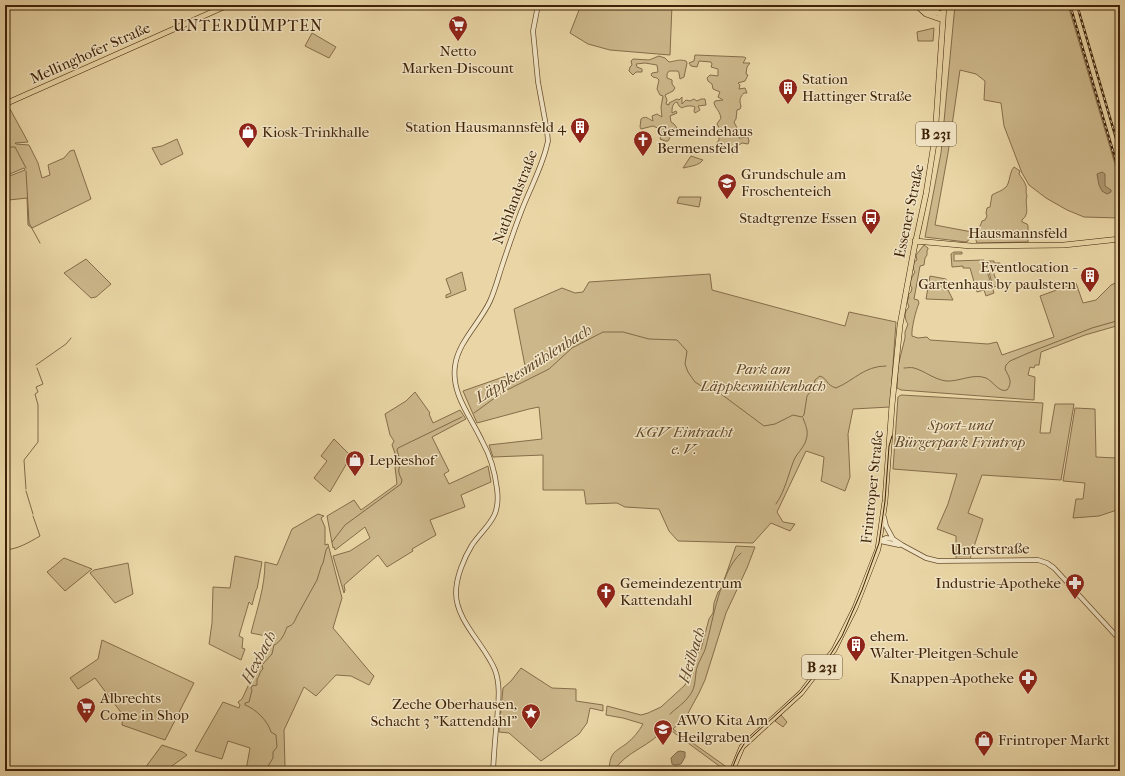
<svg xmlns="http://www.w3.org/2000/svg" width="1125" height="776" viewBox="0 0 1125 776" font-family="'IM FELL French Canon',serif">
  <rect width="100%" height="100%" fill="#e9d5a5"/>
  <filter id="stains"><feTurbulence type="fractalNoise" baseFrequency=".005" numOctaves="4"/><feColorMatrix values="0 0 0 0 .2 0 0 0 0 .09 0 0 0 0 .02 0 0 0 .5 -.17"/></filter>
  <radialGradient id="worn" r=".72"><stop offset=".6" stop-color="#630" stop-opacity="0"/><stop offset="1" stop-color="#630" stop-opacity=".3"/></radialGradient>
  <path fill="#ccb78a" stroke="#866c49" d="M 581,5 L 672,5 L 670,55 L 610,50 L 588,44 L 570,33 Z
    M 955,5 L 1068,5 L 1120,181 L 1120,218 L 1084,217 L 1067,210 L 1046,198 L 1029,185 L 1022,173 L 1004,126 L 1001,103 L 984,100 L 985,81 L 976,74 L 960,70 L 948,153 L 935,225 L 972,232 L 968,241 L 966,242 L 925,237 L 941,153 Z
    M 934,28 L 933,41 L 918,41 L 917,32 Z
    M 312,33 L 336,47 L 329,58 L 305,46 Z
    M 695,55 L 744,57 L 746,58 L 743,63 L 750,63 L 747,67 L 746,74 L 748,75 L 745,81 L 738,83 L 740,85 L 739,89 L 745,88 L 747,93 L 744,93 C 740,97 739,100 741,106 L 740,109 L 737,110 L 736,119 L 734,122 L 737,128 L 732,133 L 734,135 L 738,136 L 739,138 L 748,137 L 749,141 L 748,144 L 742,143 L 737,146 L 735,146 L 733,154 L 732,154 L 728,149 L 720,149 L 719,145 L 715,148 L 714,147 L 719,140 L 719,128 L 717,124 L 721,118 C 719,109 716,110 714,103 L 715,101 L 723,100 L 718,97 L 720,92 L 713,89 L 712,84 L 708,81 L 707,78 L 710,75 L 718,76 L 718,69 L 711,67 L 712,64 L 711,62 L 699,61 L 697,67 L 691,66 L 689,63 L 694,61 Z
    M 659,56 L 665,58 L 669,62 C 676,61 679,59 686,61 L 687,63 L 684,77 L 680,79 L 679,73 L 678,71 L 669,71 L 667,74 L 667,78 L 672,80 L 672,84 L 675,88 L 673,91 L 665,95 L 667,100 L 666,104 L 669,105 L 669,103 L 677,99 L 679,100 L 682,97 L 682,104 L 686,100 L 690,101 L 694,99 L 697,101 L 701,99 L 705,99 L 706,105 L 698,106 L 700,110 L 695,113 L 694,111 L 695,107 C 691,105 685,106 682,108 L 679,106 L 677,102 C 672,103 672,109 672,113 L 676,111 L 677,113 L 670,116 L 671,122 L 674,124 L 677,128 L 675,130 L 678,135 L 676,136 L 671,136 L 668,141 L 665,141 L 660,139 L 662,134 L 660,129 L 653,126 L 641,129 L 640,127 L 641,119 C 646,115 648,119 653,121 L 652,116 L 657,114 L 662,117 L 661,107 L 663,96 L 660,95 L 657,89 L 659,80 L 657,78 L 653,77 L 651,75 L 652,73 L 658,72 L 657,65 L 645,63 L 636,64 L 637,67 L 642,69 L 642,72 L 636,72 L 633,75 L 629,71 L 630,67 L 632,65 L 631,61 L 633,59 L 649,60 Z
    M 10,109 L 28,142 L 15,143 L 16,144 L 29,145 L 38,163 L 42,178 L 50,175 L 48,165 L 64,158 L 70,151 L 74,150 L 91,199 L 32,228 L 28,225 L 27,198 L 9,200 L 7,177 L 25,170 L 24,168 L 5,176 L 5,111 Z
    M 177,139 L 183,154 L 161,165 L 152,148 L 162,146 Z
    M 691,156 L 703,160 C 698,166 691,166 683,168 Z
    M 1014,167 L 1020,171 L 1019,174 C 1021,177 1025,182 1026,186 C 1027,190 1025,192 1027,196 C 1024,204 1031,213 1022,220 L 1022,222 L 1027,224 L 1028,226 L 1028,242 L 977,243 C 973,236 980,228 982,221 L 985,220 L 987,216 L 986,213 L 987,208 L 990,207 L 992,195 C 997,192 1002,191 1006,187 C 1010,183 1009,173 1014,167 Z
    M 679,197 L 701,197 L 699,207 L 677,203 Z
    M 924,245 L 928,248 L 928,249 L 927,251 L 927,255 L 925,258 L 924,265 L 920,266 L 914,299 L 918,300 L 919,303 C 916,310 911,329 912,336 L 918,338 L 927,337 L 930,340 L 988,344 L 997,342 L 1002,355 L 1054,337 L 1040,296 L 1076,283 L 1083,303 L 1096,300 L 1111,285 L 1120,281 L 1120,325 L 1085,335 L 1041,352 L 1039,365 L 1035,365 L 1034,368 L 1030,367 L 1028,375 L 1035,377 L 1034,400 L 901,390 L 897,388 L 898,366 L 905,338 L 905,332 L 908,324 C 905,320 903,312 909,307 L 907,301 L 909,298 L 908,295 L 911,292 L 912,288 L 910,285 L 911,279 L 915,272 L 913,269 L 914,262 L 917,260 L 916,255 Z
    M 954,252 L 962,252 L 962,254 L 954,254 L 954,261 L 984,260 L 984,262 L 986,261 L 994,261 L 994,263 L 1000,263 L 1001,266 L 992,268 L 998,286 L 993,287 L 988,268 L 986,268 L 994,293 L 986,296 L 984,290 L 977,292 L 970,268 L 963,268 L 963,266 L 952,267 L 951,254 Z
    M 86,259 L 111,284 L 96,297 L 91,298 L 64,273 Z
    M 462,272 L 466,290 L 446,298 L 446,295 L 451,293 L 446,279 Z
    M 710,274 L 712,290 L 845,326 L 849,312 L 896,322 L 890,407 L 853,409 L 848,434 L 850,477 L 845,491 L 821,481 L 822,476 L 824,457 L 806,451 L 777,512 L 783,522 L 795,524 L 790,531 L 771,523 L 753,543 L 678,541 L 669,531 L 659,509 L 625,507 L 617,503 L 586,504 L 584,490 L 543,490 L 543,455 L 493,457 L 489,445 L 542,439 L 539,407 L 529,409 L 477,423 L 463,391 L 506,376 L 526,371 L 514,309 L 562,288 L 575,293 L 583,292 L 589,282 Z
    M 930,276 L 946,279 L 946,283 L 945,284 L 947,285 L 947,288 L 944,287 L 944,289 L 948,290 L 953,300 L 926,299 Z
    M 415,392 L 430,413 L 429,414 L 433,423 L 460,410 L 466,419 L 432,437 L 449,471 L 444,474 L 449,484 L 488,466 L 491,482 L 461,495 L 465,507 L 430,520 L 436,535 L 412,549 L 413,551 L 387,567 L 378,555 L 344,585 L 345,590 L 344,593 L 333,556 L 350,551 L 370,538 L 365,527 L 335,550 L 334,547 L 333,548 L 327,516 L 354,500 L 361,510 L 397,484 L 395,467 L 398,462 L 392,445 L 394,441 L 390,435 L 385,414 L 406,401 Z
    M 901,395 L 1043,403 L 1040,433 L 1050,433 L 1055,404 L 1074,404 L 1061,480 L 982,475 L 968,513 L 983,519 L 970,559 L 956,560 L 956,536 L 937,529 L 948,504 L 957,474 L 893,469 L 898,397 Z
    M 1075,408 L 1095,409 L 1096,457 L 1117,458 L 1118,444 L 1120,444 L 1120,509 L 1099,516 L 1073,518 L 1076,499 L 1083,499 L 1085,483 L 1063,481 Z
    M 334,439 L 351,456 L 330,492 L 314,478 L 327,461 L 321,456 Z
    M 318,514 L 324,516 L 321,518 L 325,527 L 325,545 L 328,544 L 342,598 L 333,628 L 370,672 L 374,676 L 369,685 L 351,676 L 336,675 L 316,696 L 304,687 L 284,730 L 285,767 L 284,771 L 244,771 L 246,770 L 250,748 L 228,741 L 222,759 L 195,751 L 223,702 L 239,708 L 240,705 L 238,702 L 242,699 L 249,684 L 271,642 L 271,637 L 251,633 C 257,609 265,587 265,562 L 277,565 L 292,529 Z
    M 736,546 L 755,547 L 747,568 L 726,613 L 705,680 L 699,693 L 686,717 L 673,729 L 728,768 L 726,771 L 669,729 L 665,727 C 653,746 625,751 614,771 L 609,771 C 610,753 613,753 626,744 C 633,739 639,731 643,724 L 623,718 L 606,715 L 607,706 L 641,715 L 648,713 L 661,707 L 685,685 L 697,654 L 701,649 L 709,619 L 713,613 L 714,603 L 718,592 L 721,589 Z
    M 235,556 L 262,562 L 257,589 L 256,590 L 252,605 L 249,602 L 239,636 L 243,638 L 242,648 L 245,649 L 241,660 L 209,644 L 212,623 L 213,587 L 230,588 Z
    M 64,558 L 92,569 L 65,591 L 47,572 Z
    M 128,563 L 133,594 L 115,603 L 90,573 L 94,570 Z
    M 102,640 L 194,683 L 165,740 L 122,725 L 123,715 L 95,678 L 78,689 L 70,678 L 98,659 Z
    M 521,668 L 552,688 L 576,689 L 576,701 L 603,705 L 603,711 L 590,708 L 587,723 L 579,734 L 541,761 L 509,733 L 499,732 L 503,688 L 511,681 Z
    M 781,715 L 787,722 L 783,727 L 775,721 Z
    M 162,745 L 183,752 L 187,755 L 165,771 L 147,771 L 145,768 Z"/>
  <path fill="#af9870" stroke="#826946" d="M 1102,172 L 1105,174 L 1105,186 L 1111,190 L 1111,192 L 1107,194 L 1102,191 L 1099,185 L 1097,174 Z
    M 680,751 L 685,752 L 685,757 L 681,764 L 675,765 L 672,764 L 671,758 L 677,752 Z"/>
  <g fill="none" stroke-linecap="round" stroke-linejoin="round">
    <path stroke="#826946" stroke-width="1" d="M 5,147 L 15,147 L 26,168
      M 26,171 L 29,223 L 40,243
      M 36,365 L 66,344 L 71,338
      M 904,368 C 907,368 911,367 914,368 C 925,371 933,379 946,381 C 959,382 973,373 986,378 C 993,381 999,393 1007,390 C 1013,382 1009,377 1005,369 L 1006,365 L 1010,361 L 1033,351 L 1092,328 L 1120,320
      M 474,413 L 503,392 L 549,369 L 572,348 L 603,332 L 623,332 L 649,339 L 677,340 L 687,351 L 685,364 L 688,372 L 695,382 L 706,389 L 721,394 L 764,426 L 775,424 L 793,415 L 802,417 L 804,415 L 807,396 L 814,387 L 815,380 L 820,376 C 828,379 826,385 836,388 C 855,380 864,366 886,366
      M 26,489 L 24,460 L 38,442 L 38,405 L 35,394 L 38,392 L 36,387 L 43,384 L 37,368
      M 26,491 L 33,514
      M 776,504 C 785,491 788,475 794,460 C 798,451 805,448 807,436 C 808,429 805,424 803,418
      M 332,542 L 345,525 L 401,484 L 402,480 C 399,474 397,470 401,464 L 397,450 L 398,448 L 462,417
      M 5,550 C 18,549 28,543 40,536 L 33,516
      M 670,714 C 676,708 685,703 690,695 C 695,688 695,681 696,672 C 697,663 704,655 706,646 C 713,620 720,572 741,553
      M 265,771 L 273,758 L 273,752 L 277,747 L 276,735 L 271,732 C 268,721 256,709 245,705 L 245,703 L 249,702 L 252,690 L 251,688 L 252,686 L 257,685 L 257,679 C 260,676 259,672 263,669 L 262,665 L 272,654 L 274,645 C 281,642 285,633 287,627 C 294,625 294,622 297,616 L 317,580 L 321,567 L 323,563 L 326,550 L 328,547"/>
    <g stroke="#6a4f2f" stroke-width="5.5">
      <path id="minor" d="M 884,517 L 886,526 L 893,539
        M 880,541 L 886,538 L 893,539 L 902,545 L 926,558 L 938,561 L 1038,560 L 1047,563 L 1054,568 L 1120,640
        M 880,541 L 899,545
        M 493,771 C 494,754 495,737 497,720 C 498,704 501,686 495,670 C 485,645 456,621 456,593 C 456,577 464,558 472,545 C 487,524 501,518 497,489 C 495,472 490,455 482,441 C 471,417 451,394 455,366 C 458,342 480,323 490,301 C 495,290 498,278 502,266 C 508,248 514,230 521,212 C 529,191 540,171 546,149 L 548,141 L 547,131 L 538,82 L 533,31 L 538,5"/>
    </g>
    <g stroke="#3f2208" stroke-width="6">
      <path id="major" d="M 422,5 L 433,6 L 445,5
        M 916,5 L 926,14 L 943,20
        M 926,9 L 936,5
        M 927,10 L 939,13 L 943,19
        M 5,104 L 228,5
        M 915,241 L 971,246 L 1064,245 L 1120,239
        M 732,771 L 742,747 L 801,693 L 834,650 L 855,608 L 878,549 L 885,501 L 892,405 L 900,325 L 914,249 L 926,194 L 935,137 L 944,5"/>
    </g>
    <use href="#minor" stroke="#f1e4c4" stroke-width="4"/>
    <use href="#major" stroke="#e9d5a5" stroke-width="5"/>
    <path stroke="#3f2208" stroke-width="1" d="M 731,771 L 738,754 L 744,744 L 801,692 L 829,657 L 842,636 L 862,590 L 879,543 L 885,501 L 889,446 L 892,436"/>
    <g stroke="#3f2208" stroke-width="2.5">
      <path id="rail" d="M 1070,5 L 1120,175
        M 1077,5 L 1120,152"/>
    </g>
    <use href="#rail" stroke="#f1e4c4" stroke-width="1" stroke-dasharray="3" stroke-linecap="butt"/>
  </g>
  <defs>
    <g id="supermarket-pin" transform="scale(1)"><path d="M0 17L-7.5 6A9.5 9.5 0 1 1 7.5 6Z" fill="#8f2418" stroke="#f1e4c4"/><path d="M-6-5.5h2.5l.6 2H6L4.5 2H-2.5L-4.4-4H-6ZM-1.5 3.2a1.3 1.3 0 1 0 .1 0ZM3 3.2a1.3 1.3 0 1 0 .1 0Z" fill="#fff"/></g>
    <g id="building-pin" transform="scale(1)"><path d="M0 17L-7.5 6A9.5 9.5 0 1 1 7.5 6Z" fill="#8f2418" stroke="#f1e4c4"/><path d="M-4-6H4V6H1V3H-1V6H-4ZM-2.5-4.3h1.7v1.8h-1.7ZM.8-4.3h1.7v1.8H.8ZM-2.5-1h1.7V.8h-1.7ZM.8-1h1.7V.8H.8Z" fill="#fff"/></g>
    <g id="shop-pin" transform="scale(1)"><path d="M0 17L-7.5 6A9.5 9.5 0 1 1 7.5 6Z" fill="#8f2418" stroke="#f1e4c4"/><path d="M-5-2.5h2.3a2.7 3.5 0 0 1 5.4 0H5L5.5 6h-11ZM-1.5-2.5h3a1.5 2.3 0 0 0-3 0Z" fill="#fff"/></g>
    <g id="church-pin" transform="scale(1)"><path d="M0 17L-7.5 6A9.5 9.5 0 1 1 7.5 6Z" fill="#8f2418" stroke="#f1e4c4"/><path d="M-1.2-6h2.4v3.5h3.3v2.4h-3.3V6h-2.4V-.1h-3.3v-2.4h3.3Z" fill="#fff"/></g>
    <g id="school-pin" transform="scale(1)"><path d="M0 17L-7.5 6A9.5 9.5 0 1 1 7.5 6Z" fill="#8f2418" stroke="#f1e4c4"/><path d="M0-5L7-2L0 1L-7-2ZM-4 1L0 2.5L4 1V4Q0 6-4 4Z" fill="#fff"/></g>
    <g id="bus-pin" transform="scale(1)"><path d="M0 17L-7.5 6A9.5 9.5 0 1 1 7.5 6Z" fill="#8f2418" stroke="#f1e4c4"/><path d="M-5-6H5V4H4V6H2V4H-2V6H-4V4H-5ZM-3.5-4V0h7V-4ZM-3.5 1.2v1.5H-2V1.2ZM2 1.2v1.5H3.5V1.2Z" fill="#fff"/></g>
    <g id="pharmacy-pin" transform="scale(1)"><path d="M0 17L-7.5 6A9.5 9.5 0 1 1 7.5 6Z" fill="#8f2418" stroke="#f1e4c4"/><path d="M-2-6h4v4h4v4h-4v4h-4v-4h-4v-4h4Z" fill="#fff"/></g>
    <g id="sight-pin" transform="scale(1)"><path d="M0 17L-7.5 6A9.5 9.5 0 1 1 7.5 6Z" fill="#8f2418" stroke="#f1e4c4"/><path d="M0-6L1.8-2.2L6-1.7L2.9 1.2L3.7 5.4L0 3.3L-3.7 5.4L-2.9 1.2L-6-1.7L-1.8-2.2Z" fill="#fff"/></g>
  </defs>
  <g fill-rule="evenodd">
    <use href="#supermarket-pin" x="458" y="25"/>
    <use href="#building-pin" x="788" y="88"/>
    <use href="#building-pin" x="580" y="127"/>
    <use href="#shop-pin" x="248" y="132"/>
    <use href="#church-pin" x="643" y="140"/>
    <use href="#school-pin" x="727" y="183"/>
    <use href="#bus-pin" x="871" y="218"/>
    <use href="#building-pin" x="1090" y="276"/>
    <use href="#shop-pin" x="355" y="460"/>
    <use href="#pharmacy-pin" x="1075" y="583"/>
    <use href="#church-pin" x="606" y="592"/>
    <use href="#building-pin" x="856" y="645"/>
    <use href="#pharmacy-pin" x="1028" y="678"/>
    <use href="#supermarket-pin" x="86" y="707"/>
    <use href="#sight-pin" x="531" y="713"/>
    <use href="#school-pin" x="663" y="729"/>
    <use href="#shop-pin" x="984" y="740"/>
  </g>
  <g text-anchor="middle" stroke-width="3" stroke-linejoin="round" paint-order="stroke">
    <g fill="#f1e4c4" stroke="#745c40" stroke-width="1">
      <rect x="916" y="122" width="40" height="24" rx="3"/>
      <rect x="802" y="655" width="40" height="24" rx="3"/>
    </g>
    <g font-size="14" font-weight="bold" fill="#3f2208">
      <text x="936" y="139">B 231</text>
      <text x="822" y="672">B 231</text>
    </g>
    <g font-size="15" fill="#3f2208" stroke="#f1e4c4" text-anchor="start">
      <text x="458" y="56" text-anchor="middle">Netto<tspan x="458" dy="17">Marken-Discount</tspan></text>
      <text x="802" y="84">Station<tspan x="802" dy="17">Hattinger Straße</tspan></text>
      <text x="566" y="132" text-anchor="end">Station Hausmannsfeld 4</text>
      <text x="657" y="136">Gemeindehaus<tspan x="657" dy="17">Bermensfeld</tspan></text>
      <text x="262" y="137">Kiosk-Trinkhalle</text>
      <text x="741" y="179">Grundschule am<tspan x="741" dy="17">Froschenteich</tspan></text>
      <text x="857" y="223" text-anchor="end">Stadtgrenze Essen</text>
      <text x="1076" y="272" text-anchor="end">Eventlocation -<tspan x="1076" dy="17">Gartenhaus by paulstern</tspan></text>
      <text x="369" y="465">Lepkeshof</text>
      <text x="620" y="588">Gemeindezentrum<tspan x="620" dy="17">Kattendahl</tspan></text>
      <text x="1061" y="588" text-anchor="end">Industrie-Apotheke</text>
      <text x="870" y="641">ehem.<tspan x="870" dy="17">Walter-Pleitgen-Schule</tspan></text>
      <text x="1014" y="683" text-anchor="end">Knappen-Apotheke</text>
      <text x="100" y="703">Albrechts<tspan x="100" dy="17">Come in Shop</tspan></text>
      <text x="517" y="709" text-anchor="end">Zeche Oberhausen,<tspan x="517" dy="17">Schacht 3 "Kattendahl"</tspan></text>
      <text x="677" y="725">AWO Kita Am<tspan x="677" dy="17">Heilgraben</tspan></text>
      <text x="998" y="745">Frintroper Markt</text>
    </g>
    <g font-size="15" fill="#3f2208" stroke="#f1e4c4">
      <text transform="translate(90 53) rotate(-24)" y="5">Mellinghofer Straße</text>
      <text transform="translate(515 197) rotate(-69)" y="5">Nathlandstraße</text>
      <text transform="translate(909 211) rotate(-78)" y="5">Essener Straße</text>
      <text x="1018" y="238">Hausmannsfeld</text>
      <text transform="translate(872 487) rotate(-84)" y="5">Frintroper Straße</text>
      <text transform="translate(990 549) rotate(-1)" y="5">Unterstraße</text>
    </g>
    <g font-size="15" font-style="italic" fill="#624728" stroke="#f1e4c4">
      <text x="763" y="374">Park am<tspan x="763" dy="17">Läppkesmühlenbach</tspan></text>
      <text x="960" y="430">Sport- und<tspan x="960" dy="17">Bürgerpark Frintrop</tspan></text>
      <text x="684" y="437">KGV Eintracht<tspan x="684" dy="17">e. V.</tspan></text>
    </g>
    <g font-size="16" letter-spacing="1" fill="#3f2208" stroke="#f1e4c4">
      <text x="248" y="31">UNTERDÜMPTEN</text>
    </g>
    <g font-size="16" font-style="italic" fill="#614527" stroke="#f1e4c4">
      <text transform="translate(533 363) rotate(-32)" y="6">Läppkesmühlenbach</text>
      <text transform="translate(691 655) rotate(-73)" y="6">Heilbach</text>
      <text transform="translate(258 657) rotate(-62)" y="6">Hexbach</text>
    </g>
  </g>
  <rect width="1125" height="776" fill="none" stroke="#e9d5a5" stroke-width="20"/>
  <rect x="6" y="6" width="1113" height="764" fill="none" stroke="#3f2208" stroke-width="2"/>
  <rect x="10" y="10" width="1105" height="756" fill="none" stroke="#3f2208"/>
  <rect width="100%" height="100%" filter="url(#stains)"/>
  <rect width="100%" height="100%" fill="url(#worn)"/>
</svg>
